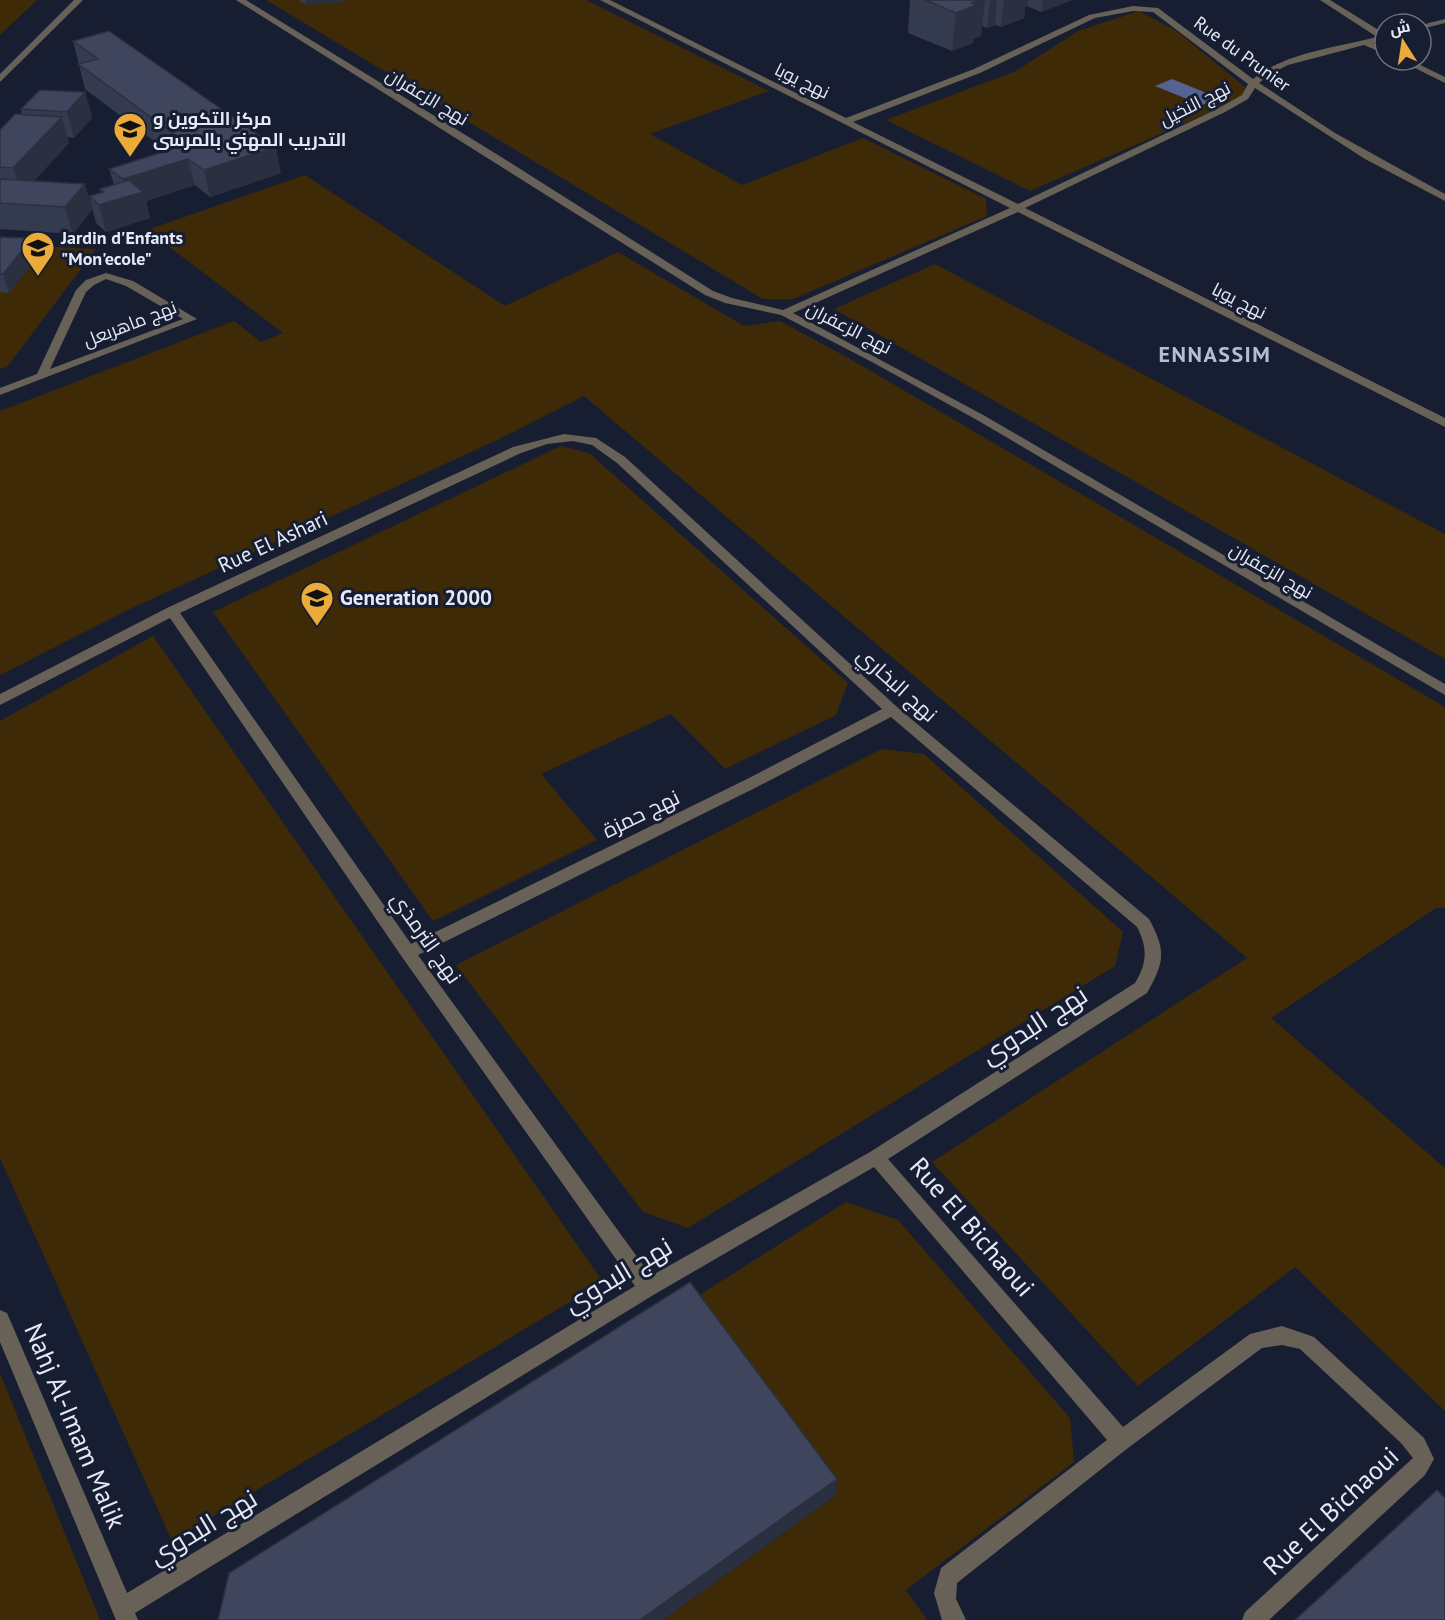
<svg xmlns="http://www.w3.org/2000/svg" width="1445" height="1620" viewBox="0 0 1445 1620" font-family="'PT Sans',Cairo,sans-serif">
  <rect width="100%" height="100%" fill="#181e32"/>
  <path fill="#3e2a06" d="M 0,0 L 37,0 L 0,35 Z
    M 266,0 L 586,0 L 769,91 L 650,134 L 742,185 L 863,138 L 986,199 L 987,216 L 793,299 L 763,299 Z
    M 1139,11 L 1178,32 L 1247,89 L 1240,99 L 1030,191 L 886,120 L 1016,71 L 1078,31 Z
    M 305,175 L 505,306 L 618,252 L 744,326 L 780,321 L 852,360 L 1445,707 L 1445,908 L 1436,908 L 1271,1018 L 1445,1168 L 1445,1411 L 1295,1267 L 1138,1386 L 932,1162 L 1247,958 L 584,396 L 495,441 L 130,609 L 0,675 L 0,411 L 234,321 L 261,342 L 283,333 L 147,230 Z
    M 0,244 L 96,249 L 7,367 L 0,369 Z
    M 935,264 L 1445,534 L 1445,659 L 834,309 Z
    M 561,446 L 589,453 L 848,683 L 836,715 L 725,769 L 671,714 L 541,774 L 597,840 L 433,921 L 213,612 Z
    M 153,636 L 603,1282 L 172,1541 L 0,1158 L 0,721 Z
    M 882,749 L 924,754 L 1123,932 L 1115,966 L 688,1228 L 643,1212 L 456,965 Z
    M 846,1202 L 898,1220 L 1070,1418 L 1074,1462 L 906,1590 L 927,1620 L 663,1620 L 835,1496 L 690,1301 Z
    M 0,1373 L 100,1620 L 0,1620 Z"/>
  <path fill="#546294" d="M 1172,79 L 1219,98 L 1202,105 L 1155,86 Z"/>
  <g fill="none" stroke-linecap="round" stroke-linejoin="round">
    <path fill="#686157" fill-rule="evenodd" d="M 74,0 L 83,0 L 0,82 L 0,74 Z
      M 236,0 L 246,0 L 498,155 L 713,291 L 732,298 L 783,310 L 1010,208 L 600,0 L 610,0 L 846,118 L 974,69 L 1089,15 L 1133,6 L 1158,8 L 1253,79 C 1284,53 1338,47 1377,37 L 1320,0 L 1330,0 L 1385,34 L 1385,40 L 1373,43 L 1385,48 L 1385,54 L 1364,45 L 1288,65 L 1270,74 L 1259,83 L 1335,133 L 1445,194 L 1445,201 L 1365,159 L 1255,88 L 1248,99 L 1225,112 L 1025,208 L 1445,418 L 1445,427 L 1018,212 L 793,313 L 985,416 L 1445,684 L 1445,695 L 977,420 L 872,362 L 781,315 L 725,303 L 705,295 ZM 1133,11 L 1153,12 L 1248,84 L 1242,95 L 1219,108 L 1018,204 L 853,122 L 980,73 L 1095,18 Z
      M 1445,19 L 1445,23 L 1421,29 L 1421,25 Z
      M 1399,60 L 1410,60 L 1445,77 L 1445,83 Z
      M 106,273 L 133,281 L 197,319 L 0,395 L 0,388 L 37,374 L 76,290 L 86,280 ZM 106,279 L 126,286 L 183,319 L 50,369 L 86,292 L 94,285 Z
      M 564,434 L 596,438 L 625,457 L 897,707 L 1149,919 C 1166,950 1165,962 1147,993 L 888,1159 L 1123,1427 L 1250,1334 L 1282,1326 L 1314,1337 L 1424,1438 L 1434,1459 L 1425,1475 L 1269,1620 L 1242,1620 L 1245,1612 L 1413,1458 L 1401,1443 L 1300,1349 L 1282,1345 L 1262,1348 L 1128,1448 L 957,1583 L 956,1599 L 966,1620 L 942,1620 L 934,1593 L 941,1568 L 1107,1440 L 874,1167 L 655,1294 L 135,1613 L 138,1620 L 116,1620 L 0,1342 L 0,1310 L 7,1313 L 127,1593 L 635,1286 L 402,957 L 170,618 L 0,705 L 0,694 L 167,608 L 513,447 ZM 573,441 L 592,445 L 617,463 L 882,709 L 747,779 L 411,944 L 180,613 L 521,453 L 547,444 ZM 891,717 L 1137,927 C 1148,948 1147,963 1135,983 L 870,1152 L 651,1276 L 418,955 L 757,787 Z"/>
  </g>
  <path fill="#353b4f" d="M 298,0 L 346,0 L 339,2 L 307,5 Z
    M 910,0 L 1072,0 L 1041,12 L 1027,6 L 1025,7 L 1024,18 L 1001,27 L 995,25 L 987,28 L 982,26 L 981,36 L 973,39 L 973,43 L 952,51 L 908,33 Z
    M 73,41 L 281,173 L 210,197 L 195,185 L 146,201 L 150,218 L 106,232 L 96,223 L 89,196 L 101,193 L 100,189 L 114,185 L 109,169 L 167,151 L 85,89 Z
    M 85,92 L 92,118 L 74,138 L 67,137 L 69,143 L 34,181 L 85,184 L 92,210 L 73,234 L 0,229 L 0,130 L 22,115 L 21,109 Z
    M 0,237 L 37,257 L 9,293 L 0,292 Z"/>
  <path fill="#2b3040" d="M 306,0 L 346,0 L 339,2 L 307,5 Z
    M 967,0 L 985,0 L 981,36 L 973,39 L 973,43 L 952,51 L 956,13 Z
    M 990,0 L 997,0 L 995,25 L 987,28 Z
    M 1004,0 L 1028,0 L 1027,6 L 1025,7 L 1024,18 L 1001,27 Z
    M 1043,0 L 1072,0 L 1041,12 Z
    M 85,92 L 92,118 L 74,138 L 67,112 Z
    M 62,117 L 69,143 L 22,194 L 13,168 Z
    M 276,147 L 281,173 L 210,197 L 204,170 Z
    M 188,159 L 195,185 L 146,201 L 150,218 L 106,232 L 99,205 L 128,197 L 123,179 Z
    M 85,184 L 92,210 L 73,234 L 65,207 Z
    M 32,238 L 37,257 L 9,293 L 3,274 Z
    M 837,1479 L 835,1496 L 663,1620 L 640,1620 Z"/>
  <path fill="#3e455c" stroke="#2b3040" stroke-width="1.5" d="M 925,0 L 979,0 L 972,3 L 977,5 L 956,13 Z
    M 109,31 L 276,147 L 204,170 L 188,159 L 123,179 L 109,169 L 188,144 L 78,64 L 98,59 L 73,41 Z
    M 40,90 L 85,92 L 67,112 L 21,109 Z
    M 15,114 L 62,117 L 13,168 L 0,167 L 0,130 Z
    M 0,179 L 85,184 L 65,207 L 0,203 Z
    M 129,180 L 143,192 L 99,205 L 89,196 L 104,192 L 100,189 Z
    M 0,237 L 32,238 L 3,274 L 0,274 Z
    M 690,1282 L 837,1479 L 640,1620 L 218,1620 L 229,1573 Z
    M 1437,1490 L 1445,1498 L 1445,1620 L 1295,1620 Z"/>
  <defs>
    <g id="school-pin" transform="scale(1.725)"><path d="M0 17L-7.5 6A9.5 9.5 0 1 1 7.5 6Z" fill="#ebaa39" stroke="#181e32"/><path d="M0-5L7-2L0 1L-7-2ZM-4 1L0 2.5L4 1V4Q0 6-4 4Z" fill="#111"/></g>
  </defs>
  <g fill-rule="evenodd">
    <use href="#school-pin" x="130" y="129"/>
    <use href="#school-pin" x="38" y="248"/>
    <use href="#school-pin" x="317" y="598"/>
  </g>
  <g text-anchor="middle" stroke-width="6" stroke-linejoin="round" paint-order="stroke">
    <g font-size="18" fill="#e5eaf8" stroke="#181e32">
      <text transform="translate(1242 54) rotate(36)" y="6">Rue du Prunier</text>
      <text transform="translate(802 81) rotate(26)" y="6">نهج يوبا</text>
      <text transform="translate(427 97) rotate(31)" y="6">نهج الزعفران</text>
      <text transform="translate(1195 104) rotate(-27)" y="6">نهج النخيل</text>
      <text transform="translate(1239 301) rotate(27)" y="6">نهج يوبا</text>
      <text transform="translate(130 324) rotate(-21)" y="6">نهج ماهربعل</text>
      <text transform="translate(849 328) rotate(27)" y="6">نهج الزعفران</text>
      <text transform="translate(1271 571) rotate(30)" y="6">نهج الزعفران</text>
    </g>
    <g font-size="18" font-weight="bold" fill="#e5eaf8" stroke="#181e32" text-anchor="start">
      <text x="153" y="125">مركز التكوين و<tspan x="153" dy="21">التدريب المهني بالمرسى</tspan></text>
      <text x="61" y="244">Jardin d'Enfants<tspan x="61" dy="21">"Mon'ecole"</tspan></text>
    </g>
    <g font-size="21" fill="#e5eaf8" stroke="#181e32">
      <text transform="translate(273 542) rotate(-25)" y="7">Rue El Ashari</text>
      <text transform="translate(897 685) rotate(42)" y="7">نهج البخاري</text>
      <text transform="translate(641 814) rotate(-26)" y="7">نهج حمزة</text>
      <text transform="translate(426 938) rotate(55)" y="7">نهج الترمذي</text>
    </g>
    <g font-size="21" font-weight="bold" fill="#e5eaf8" stroke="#181e32" text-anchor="start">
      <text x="340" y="605">Generation 2000</text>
    </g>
    <g font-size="22" font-weight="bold" letter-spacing="1.5" fill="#b5bed9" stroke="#181e32">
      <text x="1215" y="362">ENNASSIM</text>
    </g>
    <g font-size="26" fill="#e5eaf8" stroke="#181e32">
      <text transform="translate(1034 1025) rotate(-33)" y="9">نهج البدوي</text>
      <text transform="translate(972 1227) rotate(49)" y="9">Rue El Bichaoui</text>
      <text transform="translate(618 1275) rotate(-31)" y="9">نهج البدوي</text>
      <text transform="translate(75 1426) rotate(67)" y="9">Nahj Al-Imam Malik</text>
      <text transform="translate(1331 1511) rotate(-43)" y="9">Rue El Bichaoui</text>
      <text transform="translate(203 1527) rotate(-31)" y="9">نهج البدوي</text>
    </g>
  </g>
  <g transform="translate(1403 42) rotate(348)"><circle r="28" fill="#181e32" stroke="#6a7081" stroke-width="1.5"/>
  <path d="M0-4.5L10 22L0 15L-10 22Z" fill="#ebaa39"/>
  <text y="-9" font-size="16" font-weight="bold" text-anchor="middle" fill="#e5eaf8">ش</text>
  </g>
</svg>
